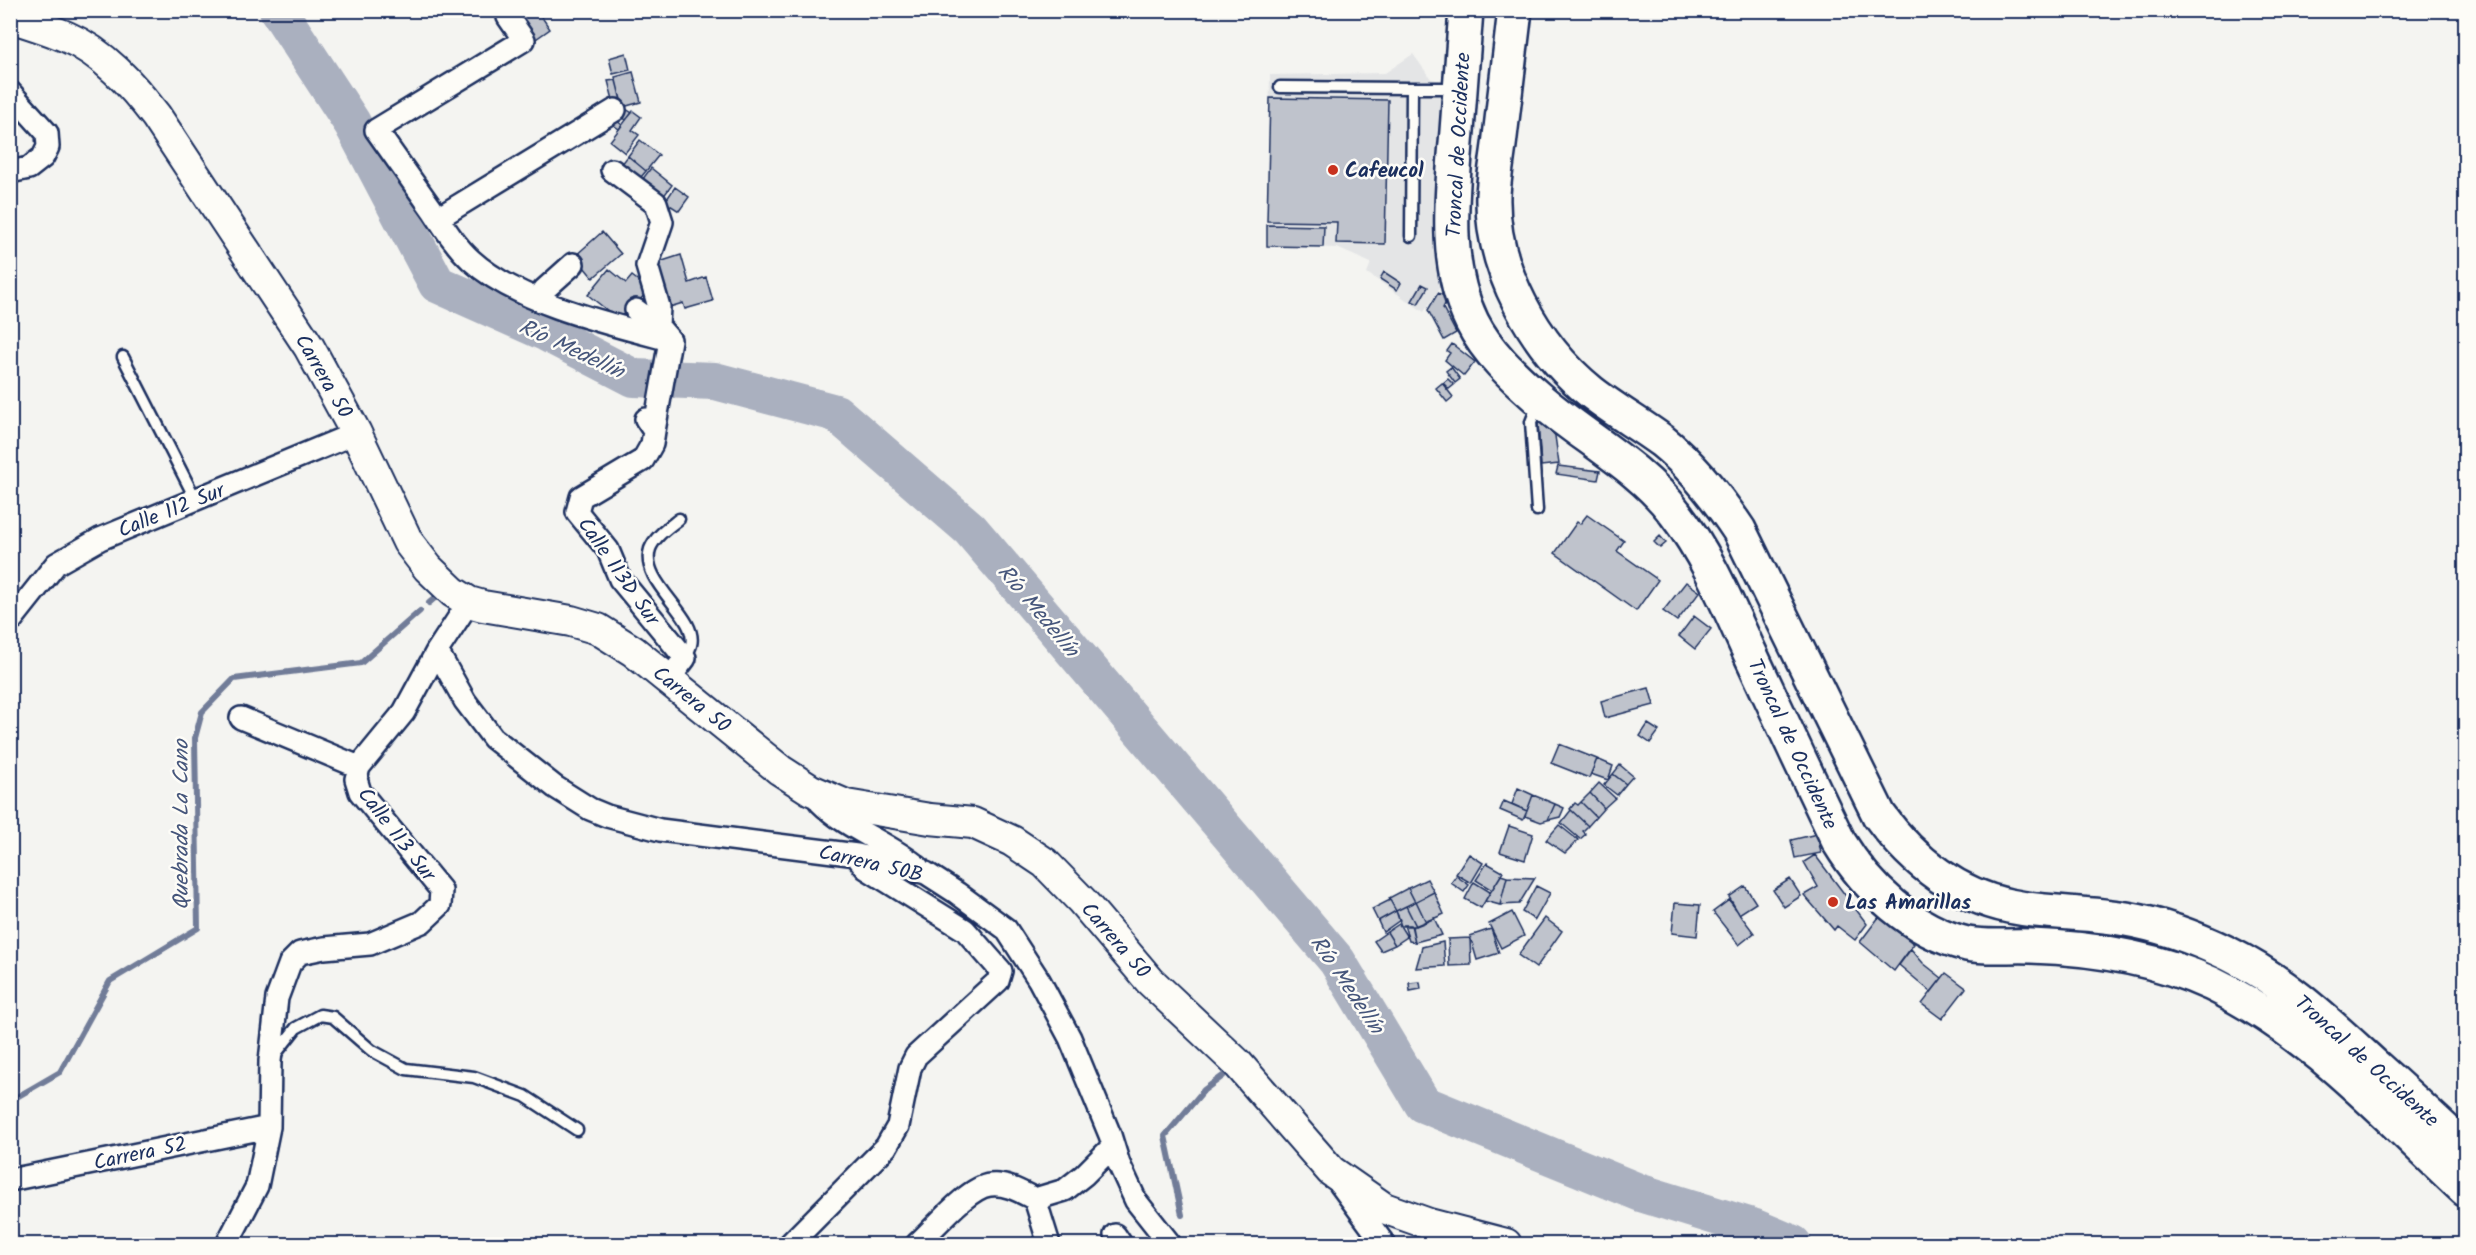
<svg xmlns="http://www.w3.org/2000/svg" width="2476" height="1255" viewBox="0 0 2476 1255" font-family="Kalam,sans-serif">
  <rect width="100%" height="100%" fill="#f4f4f1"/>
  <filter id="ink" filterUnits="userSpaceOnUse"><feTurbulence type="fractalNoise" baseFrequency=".0167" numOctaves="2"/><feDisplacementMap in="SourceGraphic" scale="12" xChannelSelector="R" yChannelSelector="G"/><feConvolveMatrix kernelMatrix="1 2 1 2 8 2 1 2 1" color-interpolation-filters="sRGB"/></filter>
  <g filter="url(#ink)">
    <path fill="#e4e5e6" d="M 1413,54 L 1431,79 L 1441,81 L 1435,233 L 1443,249 L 1443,276 L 1438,291 L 1424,312 L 1367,273 L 1371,263 L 1337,248 L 1267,246 L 1270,75 L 1385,73 Z"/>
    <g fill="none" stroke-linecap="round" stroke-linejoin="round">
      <path stroke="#717c98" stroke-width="6" d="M 429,603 L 436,597
        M 10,1101 L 60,1072 L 110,981 L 198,928 L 195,738 L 202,712 L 234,679 L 361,663 L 420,611
        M 1182,1215 L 1165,1136 L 1204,1090 L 1223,1076"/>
      <path stroke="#aab0bf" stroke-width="38" d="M 278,10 L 352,123 L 437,284 L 547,333 L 634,378 L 715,381 L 836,413 L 970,529 L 1337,961 L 1423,1104 L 1641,1193 L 1755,1228 L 1793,1244"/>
    </g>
    <path fill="#bfc3cc" stroke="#1b2f5e" stroke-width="1.5" d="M 519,10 L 537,10 L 550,29 L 533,41 L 513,15 Z
      M 626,53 L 630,70 L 613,74 L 609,58 Z
      M 633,72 L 641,102 L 623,107 L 615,77 Z
      M 616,80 L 622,105 L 615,107 L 608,81 Z
      M 1270,98 L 1388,100 L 1385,244 L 1336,243 L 1337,222 L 1267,221 Z
      M 626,109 L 632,113 L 626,120 L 621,116 Z
      M 633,111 L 641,117 L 632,130 L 639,135 L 625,153 L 610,141 Z
      M 616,120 L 622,125 L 619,129 L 612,124 Z
      M 640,140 L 659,155 L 646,171 L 628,156 Z
      M 628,156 L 646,171 L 636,183 L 618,169 Z
      M 651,168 L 672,185 L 660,201 L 639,184 Z
      M 675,187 L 689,197 L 679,211 L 665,202 Z
      M 1267,225 L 1324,226 L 1323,247 L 1267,246 Z
      M 602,232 L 621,254 L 593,278 L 575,256 Z
      M 681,255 L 689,283 L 706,277 L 713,301 L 685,309 L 683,303 L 663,309 L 650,265 Z
      M 609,269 L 626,283 L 632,276 L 649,289 L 622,322 L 588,295 Z
      M 1384,272 L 1401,283 L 1397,290 L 1380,279 Z
      M 1422,284 L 1428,287 L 1418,304 L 1412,301 Z
      M 1438,293 L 1448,298 L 1443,308 L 1456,333 L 1444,340 L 1428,310 Z
      M 1452,344 L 1475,362 L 1464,376 L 1445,360 L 1450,353 L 1447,351 Z
      M 1451,367 L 1460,379 L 1455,383 L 1446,371 Z
      M 1448,379 L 1454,385 L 1449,389 L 1443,383 Z
      M 1442,383 L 1453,397 L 1447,402 L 1436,388 Z
      M 1547,422 L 1555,436 L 1559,464 L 1541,466 L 1538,423 Z
      M 1558,466 L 1600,471 L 1598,480 L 1556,474 Z
      M 1587,515 L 1624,541 L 1617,551 L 1658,580 L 1636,611 L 1555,553 L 1577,522 L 1580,524 Z
      M 1660,536 L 1666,543 L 1660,548 L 1654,542 Z
      M 1686,582 L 1700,592 L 1677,621 L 1663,611 Z
      M 1694,616 L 1711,629 L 1695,649 L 1679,636 Z
      M 1649,688 L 1654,705 L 1605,718 L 1601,701 Z
      M 1648,724 L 1659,731 L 1650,743 L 1640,736 Z
      M 1559,744 L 1597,759 L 1589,778 L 1551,763 Z
      M 1597,759 L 1613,766 L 1608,780 L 1591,774 Z
      M 1620,765 L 1633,776 L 1626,784 L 1613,774 Z
      M 1613,774 L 1626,784 L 1617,795 L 1604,785 Z
      M 1599,783 L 1615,798 L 1604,808 L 1590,793 Z
      M 1518,788 L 1533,795 L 1527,811 L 1512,804 Z
      M 1590,793 L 1604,808 L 1596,817 L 1581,802 Z
      M 1533,795 L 1555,804 L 1548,820 L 1541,822 L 1525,816 Z
      M 1504,801 L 1527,811 L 1523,820 L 1500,810 Z
      M 1581,802 L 1596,817 L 1588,826 L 1570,809 L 1575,803 L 1578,805 Z
      M 1555,804 L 1564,808 L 1560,817 L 1548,820 Z
      M 1571,810 L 1588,826 L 1583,831 L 1586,834 L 1580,839 L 1561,823 Z
      M 1559,825 L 1578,840 L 1565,853 L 1546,840 Z
      M 1509,826 L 1533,834 L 1525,860 L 1500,852 Z
      M 1817,834 L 1821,853 L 1795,858 L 1791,840 Z
      M 1469,854 L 1483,863 L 1471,883 L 1456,874 Z
      M 1815,855 L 1867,924 L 1855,940 L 1837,926 L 1834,930 L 1804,895 L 1818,887 L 1804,862 Z
      M 1487,863 L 1503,872 L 1492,890 L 1476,880 Z
      M 1501,875 L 1507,877 L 1500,905 L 1485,901 Z
      M 1456,876 L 1469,885 L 1464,892 L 1451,883 Z
      M 1507,877 L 1535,878 L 1519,904 L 1500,905 Z
      M 1427,879 L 1434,892 L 1415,902 L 1408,888 Z
      M 1790,879 L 1801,896 L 1784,907 L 1773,890 Z
      M 1474,882 L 1490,892 L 1481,908 L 1465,899 Z
      M 1536,886 L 1550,893 L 1535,920 L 1522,912 Z
      M 1745,886 L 1756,903 L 1739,914 L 1729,897 Z
      M 1408,888 L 1415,902 L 1396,911 L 1389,898 Z
      M 1434,892 L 1444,914 L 1426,922 L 1416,901 Z
      M 1390,900 L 1396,911 L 1378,921 L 1372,909 Z
      M 1729,900 L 1754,933 L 1739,945 L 1713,912 Z
      M 1416,901 L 1426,922 L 1416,926 L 1406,906 Z
      M 1675,903 L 1700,905 L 1697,936 L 1672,933 Z
      M 1406,906 L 1416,926 L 1401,926 L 1396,911 Z
      M 1396,911 L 1400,920 L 1383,932 L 1378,921 Z
      M 1512,912 L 1524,936 L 1501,948 L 1489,924 Z
      M 1879,917 L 1914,944 L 1894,971 L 1860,942 Z
      M 1434,918 L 1442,935 L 1415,942 L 1412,927 Z
      M 1545,918 L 1562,931 L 1536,968 L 1518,955 Z
      M 1399,924 L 1407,937 L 1395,945 L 1387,932 Z
      M 1404,925 L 1411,925 L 1415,942 L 1409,941 Z
      M 1491,929 L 1499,953 L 1477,960 L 1470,936 Z
      M 1387,932 L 1395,945 L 1381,951 L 1374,941 Z
      M 1470,938 L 1471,965 L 1449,966 L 1448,939 Z
      M 1443,942 L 1445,966 L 1416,968 L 1422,947 Z
      M 1911,949 L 1923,963 L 1942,978 L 1931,992 L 1899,965 Z
      M 1946,973 L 1966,988 L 1942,1019 L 1922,1004 Z
      M 1420,982 L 1421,989 L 1410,991 L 1409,983 Z"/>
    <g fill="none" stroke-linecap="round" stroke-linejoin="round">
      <g stroke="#1b2f5e" stroke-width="15">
        <path id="lane" d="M 1280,87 L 1412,88
          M 1411,236 L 1412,88 L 1458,88
          M 123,357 L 196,500
          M 1537,510 L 1531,422 L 1538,404
          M 679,519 C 669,527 655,536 650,549 C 639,583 699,616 691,645 C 690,649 687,654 685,658
          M 274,1056 L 296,1028 L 320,1015 L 333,1017 L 371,1050 L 406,1069 L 474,1077 L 525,1096 L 577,1130"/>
      </g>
      <g stroke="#1b2f5e" stroke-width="26">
        <path id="street" d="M 510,10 L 508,17 L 524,40 L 376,130 C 395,157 415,185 434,212 C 445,229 456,246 471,260 C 518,303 609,324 670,340
          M 10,92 L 47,133 L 48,147 L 43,157 L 29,168 L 10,172
          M 612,170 L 656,203 L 662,222 L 647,266 L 659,307 L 658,326 L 670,340
          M 438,218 L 615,110
          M 540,299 L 544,290 L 573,264
          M 636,310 L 658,326
          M 646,419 L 654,431 L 652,444 L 643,460 L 581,497 L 577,512 L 608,550 L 620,579 L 685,658 L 669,679
          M 654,431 L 670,340
          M 10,622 L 56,564 L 100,539 L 356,433
          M 437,651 L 465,701 L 493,738 L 555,787 L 590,809 L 607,816 L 660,830 L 857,855 L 926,873 L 957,893 L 1006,929 L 1039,980 L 1070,1038 L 1110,1135 L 1119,1164 L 1136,1201 L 1170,1244
          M 241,718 L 359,767
          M 820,802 C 848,830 888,842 918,867
          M 10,1180 L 269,1127
          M 1340,1184 L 1384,1244
          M 1035,1199 L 1049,1244
          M 1115,1235 L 1121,1244
          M 227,1244 L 257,1186 L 269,1127 L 270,1061 L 277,998 L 290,963 L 300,953 L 324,948 L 370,944 L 422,922 L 440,905 L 441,890 L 360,792 L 356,779 L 359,767 L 404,712 L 437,651 L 469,602
          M 790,1244 L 886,1147 L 898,1126 L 910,1068 L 916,1056 L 998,981 L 1001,971 L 965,930 L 866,868 L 859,859
          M 917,1244 C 934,1229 968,1187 990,1185 C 1006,1183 1021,1192 1035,1199 L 1065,1190 L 1084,1175 L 1112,1147"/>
      </g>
      <g stroke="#1b2f5e" stroke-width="34">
        <path id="secondary" d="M 10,17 C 29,23 49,29 67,37 C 104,53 132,85 156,116 L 309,347 L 356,433 L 408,542 L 428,568 L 453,592 L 469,602 L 483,606 L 571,621 L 598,629 L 633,651 L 780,770 L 811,790 L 846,805 L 930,819 L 973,823 L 1012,841 L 1045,863 L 1082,901 L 1150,981 L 1238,1064 L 1331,1171 L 1384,1208 L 1429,1224 L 1506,1244"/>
      </g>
      <g stroke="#1b2f5e" stroke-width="38">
        <path id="highway" d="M 1466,10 C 1463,51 1460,91 1457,131 C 1452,194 1443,263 1472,322 C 1487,352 1513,376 1538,398 C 1581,436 1641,467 1675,513 C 1706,553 1727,603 1748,649 C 1778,713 1808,778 1839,842 C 1867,888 1912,931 1967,944 C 1987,948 2010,945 2031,946 C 2092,948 2156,958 2212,984 C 2312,1032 2386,1116 2466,1190
          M 1515,10 C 1510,53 1505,95 1500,137 C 1498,156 1494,176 1493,195 C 1491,269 1535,347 1591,392 C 1614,410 1639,424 1662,441 C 1693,466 1717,497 1739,530 L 1879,815 C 1912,860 1953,894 2009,906 C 2047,914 2088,912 2126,919 C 2162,925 2196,938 2229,954 C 2286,982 2329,1024 2376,1067 C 2406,1094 2436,1121 2466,1150"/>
      </g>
      <use href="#lane" stroke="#fdfcf7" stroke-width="10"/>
      <use href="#street" stroke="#fdfcf7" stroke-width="21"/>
      <use href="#secondary" stroke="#fdfcf7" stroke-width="30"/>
      <use href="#highway" stroke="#fdfcf7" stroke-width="33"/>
    </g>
  </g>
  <g fill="#c8321e" stroke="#fdfcf7" stroke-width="2">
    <circle cx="1333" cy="170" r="6"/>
    <circle cx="1833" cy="902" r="6"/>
  </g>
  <g text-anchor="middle" stroke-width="5" stroke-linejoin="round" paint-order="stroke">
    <g font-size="21" fill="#1b2f5e" stroke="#fdfcf7">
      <text transform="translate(1458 145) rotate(-87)" y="7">Troncal de Occidente</text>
      <text transform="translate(324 376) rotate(60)" y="7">Carrera 50</text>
      <text transform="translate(171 510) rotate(-22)" y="7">Calle 112 Sur</text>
      <text transform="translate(619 571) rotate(55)" y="7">Calle 113D Sur</text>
      <text transform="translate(692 699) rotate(39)" y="7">Carrera 50</text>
      <text transform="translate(1793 744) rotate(65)" y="7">Troncal de Occidente</text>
      <text transform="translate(397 834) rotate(52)" y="7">Calle 113 Sur</text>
      <text transform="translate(871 863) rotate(13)" y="7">Carrera 50B</text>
      <text transform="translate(1116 940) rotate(49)" y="7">Carrera 50</text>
      <text transform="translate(2367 1061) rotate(42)" y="7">Troncal de Occidente</text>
      <text transform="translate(140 1153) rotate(-12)" y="7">Carrera 52</text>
    </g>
    <g font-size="21" font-weight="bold" fill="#1b2f5e" stroke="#fdfcf7" text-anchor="start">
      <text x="1345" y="177">Cafeucol</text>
      <text x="1845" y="909">Las Amarillas</text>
    </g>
    <g font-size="22" font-style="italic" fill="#46567b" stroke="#fdfcf7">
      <text transform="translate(572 348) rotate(25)" y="8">Río Medellín</text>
      <text transform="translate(1039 610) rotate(50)" y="8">Río Medellín</text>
      <text transform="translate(180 825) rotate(-90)" y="8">Quebrada La Cano</text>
      <text transform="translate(1348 984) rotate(56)" y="8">Río Medellín</text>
    </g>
  </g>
  <rect width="2476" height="1255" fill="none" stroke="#fdfcf7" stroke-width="36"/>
  <rect x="18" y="18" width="2440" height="1219" fill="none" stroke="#1b2f5e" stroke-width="2" filter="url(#ink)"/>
</svg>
